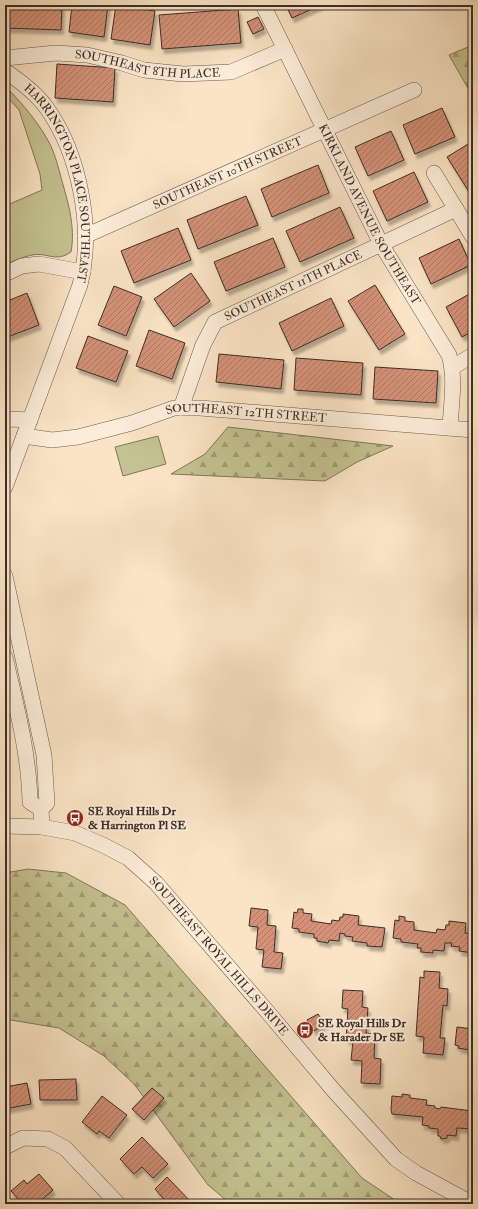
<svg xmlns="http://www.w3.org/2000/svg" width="478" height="1209" viewBox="0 0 478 1209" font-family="'IM FELL Double Pica',serif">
  <defs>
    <pattern id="forest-firs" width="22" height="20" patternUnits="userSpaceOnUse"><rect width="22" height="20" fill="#c4c290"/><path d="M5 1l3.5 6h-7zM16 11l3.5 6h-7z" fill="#a09e76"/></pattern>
    <pattern id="building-hatch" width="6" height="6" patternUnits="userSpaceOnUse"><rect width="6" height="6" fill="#d59278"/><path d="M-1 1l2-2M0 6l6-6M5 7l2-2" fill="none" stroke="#ae7862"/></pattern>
    <filter id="shadow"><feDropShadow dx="2.5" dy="4.5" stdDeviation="1" flood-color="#0004"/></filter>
  </defs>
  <rect width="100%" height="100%" fill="#fae4c5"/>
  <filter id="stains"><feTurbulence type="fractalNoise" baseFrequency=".005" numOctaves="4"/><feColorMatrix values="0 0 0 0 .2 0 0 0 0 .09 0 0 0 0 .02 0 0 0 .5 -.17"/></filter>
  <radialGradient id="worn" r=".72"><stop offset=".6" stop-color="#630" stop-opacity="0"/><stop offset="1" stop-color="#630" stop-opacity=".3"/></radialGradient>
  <path fill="#c4c290" stroke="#80785c" d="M 10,91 C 24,106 36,120 46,137 C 53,148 57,162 60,174 C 67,199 76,226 71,252 C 55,263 48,252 32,255 C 22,257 13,261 5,265 L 5,206 L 42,190 L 40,174 L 19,110 L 10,100 Z
    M 158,436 L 166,464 L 123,476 L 115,447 Z"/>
  <path fill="url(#forest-firs)" stroke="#80785c" d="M 473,45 L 473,97 L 449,55 Z
    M 228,427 L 393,446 L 357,462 L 325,481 L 171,474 L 205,454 Z
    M 28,869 L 66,873 L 125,905 L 362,1178 L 401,1204 L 231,1204 L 208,1185 L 134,1084 L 104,1056 L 59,1028 L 5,1019 L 5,873 Z"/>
  <path fill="url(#building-hatch)" stroke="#3d2d28" filter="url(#shadow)" d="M 5,5 L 62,5 L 61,30 L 5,28 Z
    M 72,5 L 108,5 L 104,37 L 69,32 Z
    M 116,5 L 155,11 L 150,45 L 111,39 Z
    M 286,5 L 321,5 L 292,18 Z
    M 238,9 L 241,43 L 162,49 L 159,15 Z
    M 258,17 L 264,29 L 253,34 L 247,22 Z
    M 57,64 L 115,68 L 113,102 L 55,98 Z
    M 442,108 L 455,137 L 415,154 L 403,125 Z
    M 391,131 L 404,160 L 368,176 L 355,147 Z
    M 473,141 L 473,194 L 471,195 L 447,157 Z
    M 318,165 L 329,193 L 272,217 L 261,189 Z
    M 414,172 L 428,202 L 387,221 L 373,191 Z
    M 246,196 L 258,225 L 198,249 L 187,220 Z
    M 340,207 L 354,238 L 300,262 L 286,231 Z
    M 178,228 L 191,260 L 134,283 L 121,251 Z
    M 273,238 L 285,267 L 226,291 L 214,262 Z
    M 459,239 L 471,265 L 431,284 L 419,258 Z
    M 191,273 L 210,301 L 174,327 L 154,299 Z
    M 375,285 L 405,334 L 379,350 L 348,301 Z
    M 114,286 L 142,297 L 126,336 L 98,325 Z
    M 473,292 L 473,331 L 462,337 L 446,307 Z
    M 27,293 L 39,325 L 5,338 L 5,302 Z
    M 331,298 L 344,326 L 292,351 L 279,323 Z
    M 149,330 L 185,343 L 172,379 L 136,366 Z
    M 88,336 L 128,351 L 116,382 L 76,368 Z
    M 219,354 L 284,360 L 281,389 L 216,382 Z
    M 296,358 L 363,363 L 361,395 L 294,390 Z
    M 375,367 L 438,371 L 436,403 L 373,399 Z
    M 251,908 L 268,910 L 267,925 L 276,926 L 274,952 L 283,953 L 281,969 L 262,967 L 264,950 L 256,949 L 258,927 L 249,926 Z
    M 298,909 L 303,909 L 303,913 L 312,914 L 311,921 L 331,924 L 332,920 L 339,921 L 340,917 L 343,917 L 343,914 L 359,916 L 358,925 L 385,928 L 382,947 L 367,946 L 367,943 L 352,941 L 353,937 L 345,936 L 345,934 L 340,933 L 339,941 L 329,940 L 328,943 L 317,941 L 317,938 L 314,938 L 314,934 L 299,932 L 299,929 L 292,928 L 294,912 L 297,913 Z
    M 399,916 L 405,917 L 405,921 L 414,922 L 414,930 L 436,933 L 437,929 L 445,930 L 446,925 L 449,925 L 449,921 L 466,923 L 465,933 L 473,934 L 473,953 L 459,951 L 460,947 L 451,946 L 452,943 L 445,943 L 444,951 L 433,950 L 433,953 L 421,952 L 421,948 L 417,948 L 418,944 L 401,942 L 401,939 L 393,938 L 395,920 L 399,921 Z
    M 424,971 L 440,972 L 439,988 L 448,989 L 447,1006 L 443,1005 L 440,1038 L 445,1038 L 443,1055 L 423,1053 L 424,1037 L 416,1036 L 420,977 L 424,978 Z
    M 343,990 L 363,991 L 362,1007 L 368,1008 L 366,1033 L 375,1034 L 374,1058 L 381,1059 L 380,1084 L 361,1083 L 362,1061 L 351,1060 L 353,1041 L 346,1040 L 348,1009 L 342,1008 Z
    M 318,1014 L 325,1024 L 314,1031 L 307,1020 Z
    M 457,1027 L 473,1029 L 473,1056 L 469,1055 L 470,1050 L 458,1048 L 459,1046 L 455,1045 Z
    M 76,1079 L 77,1100 L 40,1100 L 39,1080 Z
    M 27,1083 L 31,1104 L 5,1109 L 5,1087 Z
    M 152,1088 L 164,1098 L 144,1120 L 132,1109 Z
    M 402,1094 L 410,1095 L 410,1098 L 427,1100 L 426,1105 L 435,1106 L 435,1108 L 440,1109 L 441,1107 L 472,1111 L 473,1108 L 473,1129 L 457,1128 L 456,1136 L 447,1135 L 447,1138 L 441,1139 L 440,1136 L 438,1136 L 438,1129 L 429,1128 L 429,1126 L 422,1125 L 423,1117 L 392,1114 L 391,1110 L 392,1096 L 402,1097 Z
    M 102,1096 L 127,1115 L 109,1138 L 99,1131 L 97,1134 L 82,1122 Z
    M 142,1137 L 168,1164 L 153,1178 L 142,1167 L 134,1174 L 120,1159 Z
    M 39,1174 L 53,1190 L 37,1204 L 23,1204 L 11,1191 L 24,1180 L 27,1184 Z
    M 167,1177 L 193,1204 L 164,1204 L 162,1201 L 164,1199 L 155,1189 Z"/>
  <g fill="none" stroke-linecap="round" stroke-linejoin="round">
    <g stroke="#6c5b4f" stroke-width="16">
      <g id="street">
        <path id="s1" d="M 263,5 L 381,244 L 449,355 C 456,379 451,404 450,428"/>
        <path id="s2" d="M 5,58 L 56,53 L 87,55 L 122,63 L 144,70 L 183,74 L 231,72 L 285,49"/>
        <path id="s3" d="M 5,71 C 20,81 35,92 46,107 C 80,154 94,229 80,285 L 5,487"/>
        <path d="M 434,173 L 473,237"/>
        <path id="s4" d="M 85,236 L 414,90"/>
        <path d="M 5,274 L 22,266 L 39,264 L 83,272"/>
        <path d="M 453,367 L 473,355"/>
        <path id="s5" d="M 181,408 L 203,345 L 215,322 L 456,209"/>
        <path d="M 5,421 L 10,419 L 30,420"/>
        <path id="s6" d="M 24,436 L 52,440 L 78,437 L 132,423 L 174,408 L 200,408 L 473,430"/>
        <path d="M 5,576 L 44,755 L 47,803 L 41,809 L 42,827"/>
        <path d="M 5,657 C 16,705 29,753 30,802 L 41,809"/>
        <path id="s7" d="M 5,826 L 42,827 L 75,833 L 103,845 L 128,858 L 156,883 L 271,1016 L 335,1092 L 396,1159 L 416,1173 L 473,1204"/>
        <path d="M 5,1147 L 23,1138 L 48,1139 L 65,1148 L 118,1204"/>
      </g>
    </g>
    <use href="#street" stroke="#fcedd9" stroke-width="15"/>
  </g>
  <defs>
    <g id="bus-disc" transform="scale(0.9)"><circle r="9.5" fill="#8f2418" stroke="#fcedd9"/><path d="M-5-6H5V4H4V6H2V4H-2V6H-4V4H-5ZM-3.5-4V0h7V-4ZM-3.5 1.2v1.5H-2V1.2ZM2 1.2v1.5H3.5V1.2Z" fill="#fff"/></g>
  </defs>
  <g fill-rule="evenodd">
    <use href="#bus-disc" x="75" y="818"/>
    <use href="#bus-disc" x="305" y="1030"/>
  </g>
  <g text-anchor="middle" stroke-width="4" stroke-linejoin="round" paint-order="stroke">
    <g font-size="12" fill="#3d2d28" stroke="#fcedd9">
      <text dy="4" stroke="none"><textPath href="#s2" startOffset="144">SOUTHEAST 8TH PLACE</textPath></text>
      <text dy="4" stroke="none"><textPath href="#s4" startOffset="156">SOUTHEAST 10TH STREET</textPath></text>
      <text dy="4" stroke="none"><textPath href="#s3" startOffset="132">HARRINGTON PLACE SOUTHEAST</textPath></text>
      <text dy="4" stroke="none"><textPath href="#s1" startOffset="235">KIRKLAND AVENUE SOUTHEAST</textPath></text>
      <text dy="4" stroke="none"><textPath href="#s5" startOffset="179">SOUTHEAST 11TH PLACE</textPath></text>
      <text dy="4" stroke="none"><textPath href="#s6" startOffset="227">SOUTHEAST 12TH STREET</textPath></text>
      <text dy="4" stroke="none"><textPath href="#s7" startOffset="263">SOUTHEAST ROYAL HILLS DRIVE</textPath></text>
    </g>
    <g font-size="12" font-weight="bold" fill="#3d2d28" stroke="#fcedd9" text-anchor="start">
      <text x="88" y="815">SE Royal Hills Dr<tspan x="88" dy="14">&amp; Harrington Pl SE</tspan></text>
      <text x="318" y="1027">SE Royal Hills Dr<tspan x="318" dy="14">&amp; Harader Dr SE</tspan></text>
    </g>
  </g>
  <rect width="478" height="1209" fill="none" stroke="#fae4c5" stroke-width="20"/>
  <rect x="6" y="6" width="466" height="1197" fill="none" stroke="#3d2d28" stroke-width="2"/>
  <rect x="10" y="10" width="458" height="1189" fill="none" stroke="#3d2d28"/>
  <rect width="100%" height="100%" filter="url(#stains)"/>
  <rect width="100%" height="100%" fill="url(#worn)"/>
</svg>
